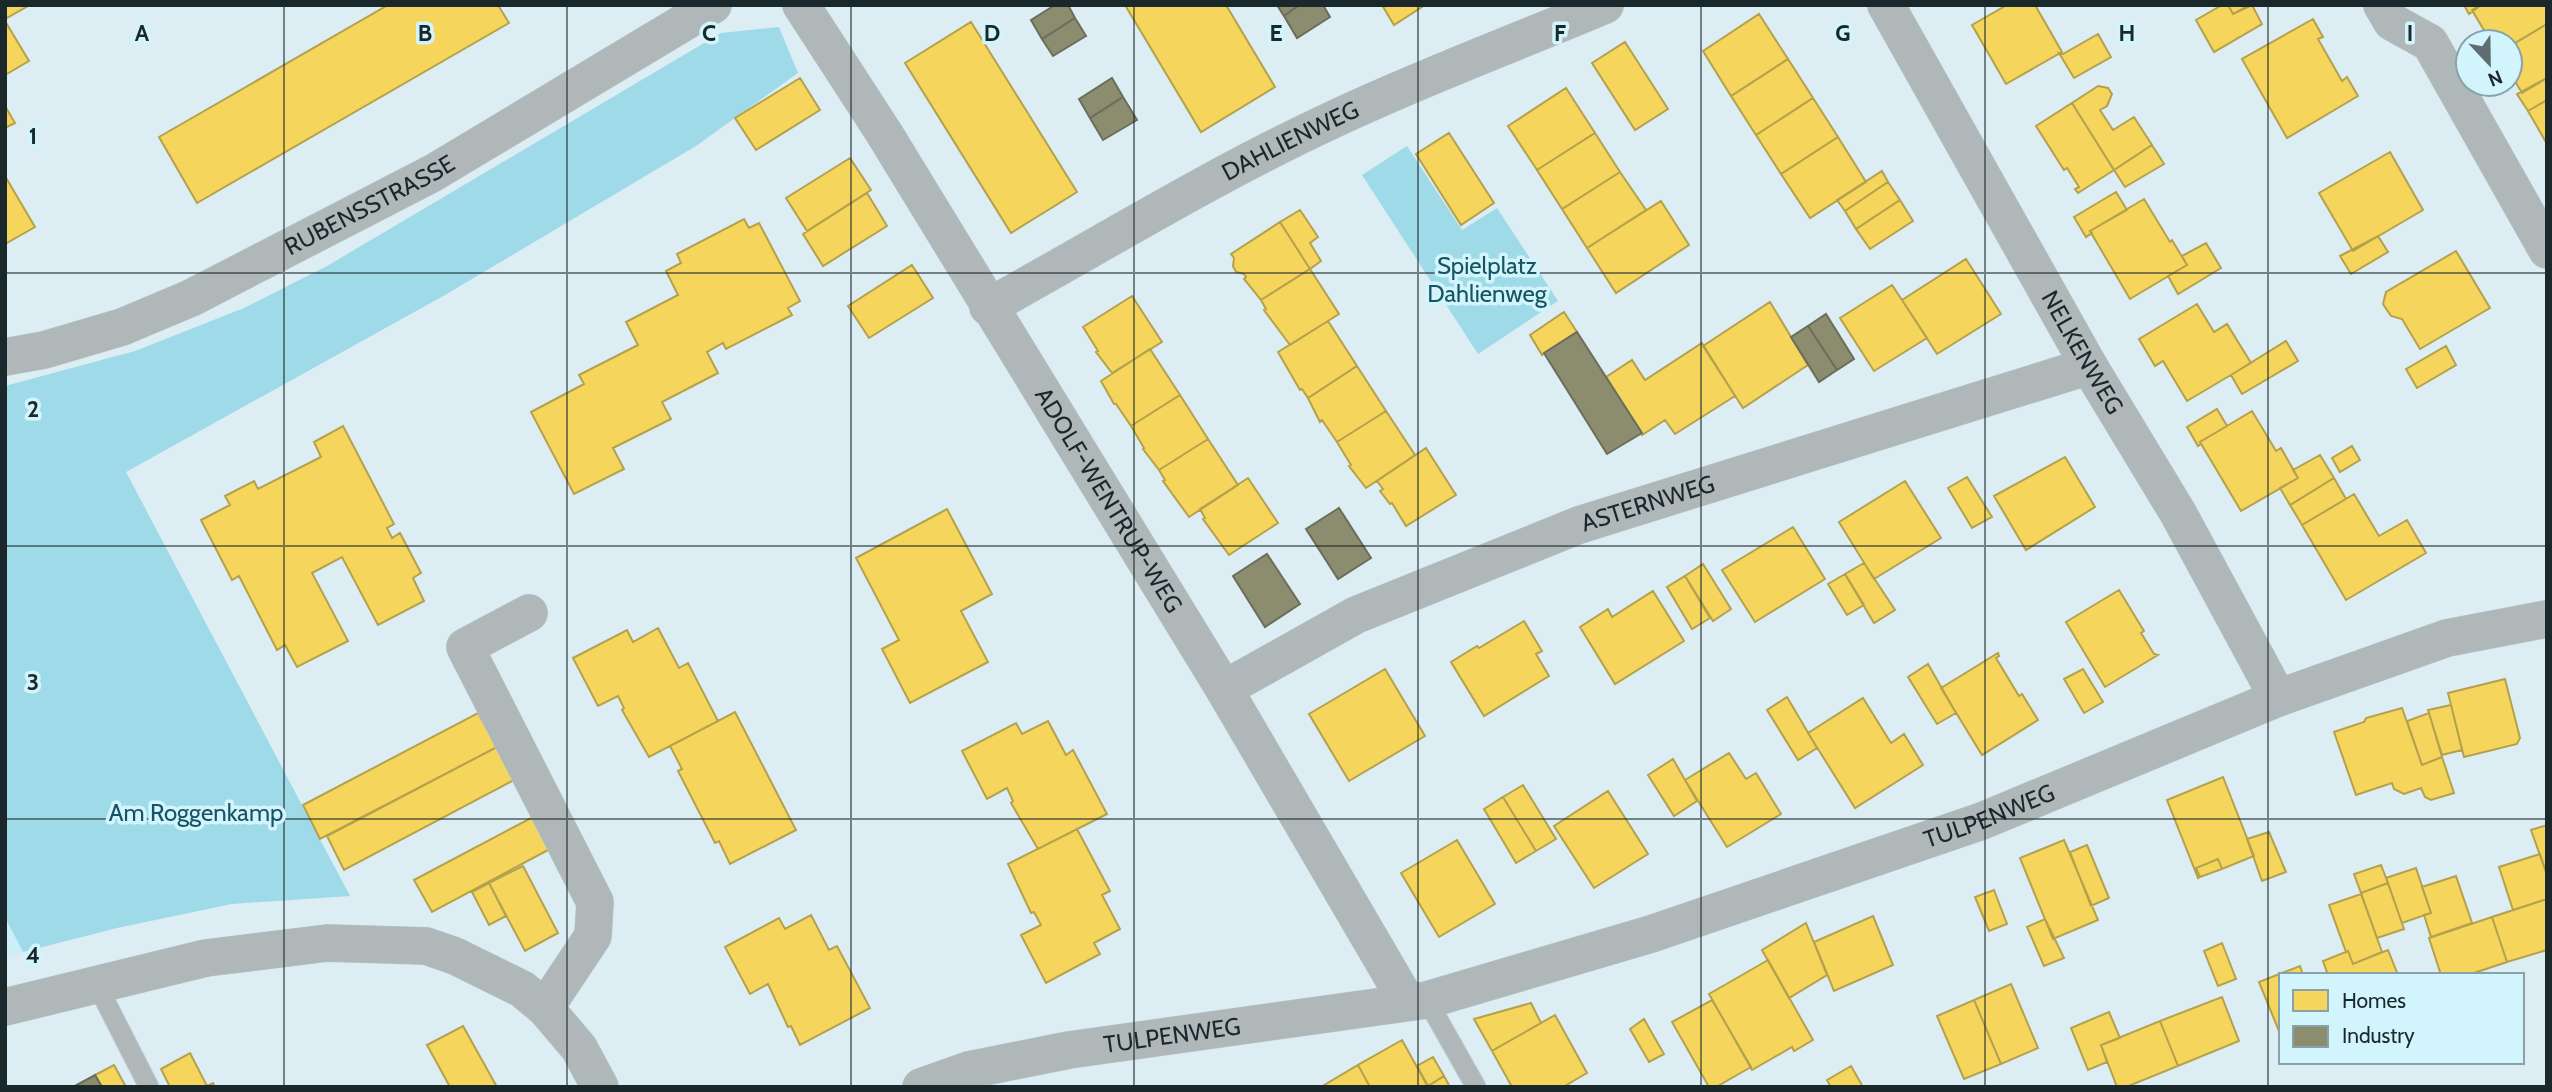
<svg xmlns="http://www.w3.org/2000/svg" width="2552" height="1092" viewBox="0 0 2552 1092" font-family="Cabin,sans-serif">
  <rect width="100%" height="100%" fill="#dceef3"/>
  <path fill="#ceeef7" d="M 5,917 L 23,952 L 5,958 Z"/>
  <path fill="#9edae8" d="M 779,27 L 798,73 L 696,146 L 445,295 L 126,472 L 350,896 L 232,904 L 117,928 L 23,952 L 5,917 L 5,386 L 135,351 L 244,308 L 327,266 L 721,33 Z
    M 1407,146 L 1462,230 L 1497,208 L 1558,301 L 1478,354 L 1362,175 Z"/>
  <path fill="#f6d55c" stroke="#b4a14d" stroke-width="2" d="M 5,5 L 27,5 L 28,6 L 5,19 Z
    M 388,5 L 498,5 L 509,23 L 197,203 L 159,137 Z
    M 1125,5 L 1226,5 L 1275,87 L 1201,132 Z
    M 1382,5 L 1425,5 L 1394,25 Z
    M 2007,5 L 2035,5 L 2062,52 L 2006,84 L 1972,25 Z
    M 2228,5 L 2249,5 L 2233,14 Z
    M 2228,5 L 2233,14 L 2252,5 L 2262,24 L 2214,52 L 2196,20 L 2222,5 Z
    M 2464,5 L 2481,5 L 2469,14 Z
    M 2481,5 L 2547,5 L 2547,24 L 2510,46 L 2510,42 L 2491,42 L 2472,10 Z
    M 1759,14 L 1788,59 L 1731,96 L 1703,51 Z
    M 2313,19 L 2323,37 L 2318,39 L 2342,81 L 2347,77 L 2358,96 L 2287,138 L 2242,59 Z
    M 5,21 L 29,61 L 5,75 Z
    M 971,22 L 1077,192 L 1011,233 L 905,63 Z
    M 2547,24 L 2547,78 L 2522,93 L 2510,73 L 2510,46 Z
    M 2098,34 L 2111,57 L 2074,78 L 2059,53 L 2063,54 Z
    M 1625,42 L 1668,109 L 1635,130 L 1592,63 Z
    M 1788,59 L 1813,98 L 1756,135 L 1731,96 Z
    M 800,78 L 820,110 L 756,150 L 735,118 Z
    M 2547,78 L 2547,100 L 2528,111 L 2517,94 Z
    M 2098,86 L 2108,88 L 2112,94 L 2107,106 L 2100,110 L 2113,130 L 2134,117 L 2152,145 L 2114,170 L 2072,103 Z
    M 1566,88 L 1595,133 L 1537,170 L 1508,126 Z
    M 1813,98 L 1838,137 L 1781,174 L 1756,135 Z
    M 2547,100 L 2547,144 L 2528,111 Z
    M 2072,103 L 2114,170 L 2078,193 L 2075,189 L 2079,187 L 2067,168 L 2064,170 L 2036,126 Z
    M 5,106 L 15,123 L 5,128 Z
    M 1449,133 L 1494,203 L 1461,225 L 1416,154 Z
    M 1595,133 L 1620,172 L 1562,209 L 1537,170 Z
    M 1838,137 L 1866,182 L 1810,218 L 1781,174 Z
    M 2152,145 L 2164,164 L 2125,187 L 2114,170 Z
    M 2390,152 L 2423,210 L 2353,251 L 2319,193 Z
    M 850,158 L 871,190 L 807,231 L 786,198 Z
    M 1882,171 L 1888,182 L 1845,211 L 1837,200 Z
    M 1620,172 L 1646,210 L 1587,248 L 1562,209 Z
    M 5,176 L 35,227 L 5,244 Z
    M 1888,182 L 1900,200 L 1856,229 L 1845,211 Z
    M 2116,192 L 2127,210 L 2090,231 L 2092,233 L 2086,237 L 2074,217 Z
    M 867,193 L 887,226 L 823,266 L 803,234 Z
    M 2144,199 L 2170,242 L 2172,240 L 2187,265 L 2130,299 L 2090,231 Z
    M 1900,200 L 1913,221 L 1870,249 L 1856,229 Z
    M 1661,201 L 1689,245 L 1616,293 L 1587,248 Z
    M 1300,210 L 1318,237 L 1310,243 L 1321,261 L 1310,269 L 1280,222 Z
    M 744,219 L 749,228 L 759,223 L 800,301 L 788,308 L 792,315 L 726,349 L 723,343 L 707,352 L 718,373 L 662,402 L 671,419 L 613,448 L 624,469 L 574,494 L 531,412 L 584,384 L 579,375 L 638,345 L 626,322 L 678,295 L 666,271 L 681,263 L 677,254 Z
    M 1280,222 L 1310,269 L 1261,300 L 1244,279 L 1246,277 L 1244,274 L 1236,272 L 1233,266 L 1234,258 L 1231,254 Z
    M 2378,236 L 2388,252 L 2351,274 L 2340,256 Z
    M 2206,243 L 2221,268 L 2178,294 L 2168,276 L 2187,265 L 2182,256 Z
    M 2456,251 L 2490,308 L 2420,349 L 2402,319 L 2391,316 L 2383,304 L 2386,292 Z
    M 1966,259 L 2001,314 L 1937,354 L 1902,300 Z
    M 912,265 L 933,298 L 869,338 L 848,306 Z
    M 1310,269 L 1339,314 L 1290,345 L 1264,310 L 1266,309 L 1261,300 Z
    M 1892,285 L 1927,338 L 1874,371 L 1840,318 Z
    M 1132,296 L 1162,342 L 1112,373 L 1096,352 L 1098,351 L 1083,327 Z
    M 1770,302 L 1808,365 L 1743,408 L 1703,346 Z
    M 2197,304 L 2214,332 L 2227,324 L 2251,363 L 2187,401 L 2163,361 L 2155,366 L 2139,339 Z
    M 1564,312 L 1577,332 L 1542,355 L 1530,335 Z
    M 1328,321 L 1357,366 L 1308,398 L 1302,389 L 1300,390 L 1278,352 Z
    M 2286,341 L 2298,361 L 2242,394 L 2231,375 Z
    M 1702,343 L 1735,396 L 1675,434 L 1665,420 L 1642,435 L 1606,377 L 1632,360 L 1645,380 Z
    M 2446,346 L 2456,365 L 2417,388 L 2406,369 Z
    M 1150,349 L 1180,395 L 1131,426 L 1116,404 L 1114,404 L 1101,381 Z
    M 1357,366 L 1386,411 L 1337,442 L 1322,420 L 1320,422 L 1308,398 Z
    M 1180,395 L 1208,439 L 1159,470 L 1143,449 L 1144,448 L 1131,426 Z
    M 2217,409 L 2227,426 L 2200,442 L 2201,444 L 2198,446 L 2187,427 Z
    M 1386,411 L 1415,455 L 1366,488 L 1349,466 L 1351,465 L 1337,442 Z
    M 2252,411 L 2276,451 L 2281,448 L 2298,478 L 2241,511 L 2200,442 Z
    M 343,426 L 394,524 L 387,528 L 392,538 L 400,533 L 421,573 L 413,578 L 424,601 L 378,625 L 342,557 L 312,573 L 348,641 L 297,667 L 285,645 L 277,650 L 239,576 L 232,580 L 201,520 L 230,505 L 225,496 L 254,481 L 258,489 L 321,457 L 314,442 Z
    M 1208,439 L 1238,485 L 1189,517 L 1163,481 L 1165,480 L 1159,470 Z
    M 2352,446 L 2360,460 L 2340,472 L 2332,458 Z
    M 1426,448 L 1456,495 L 1406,526 L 1392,503 L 1390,504 L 1380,491 L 1383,489 L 1377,481 Z
    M 2320,455 L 2334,478 L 2290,505 L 2280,488 L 2298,478 L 2293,470 Z
    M 2065,457 L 2095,507 L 2026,550 L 1994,496 Z
    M 1967,477 L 1992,517 L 1972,528 L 1948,488 Z
    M 1248,478 L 1278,523 L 1229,555 L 1203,519 L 1205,518 L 1200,509 Z
    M 2334,478 L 2346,499 L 2302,525 L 2290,505 Z
    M 1905,481 L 1941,538 L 1874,579 L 1839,522 Z
    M 2354,494 L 2379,536 L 2407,520 L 2426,553 L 2346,600 L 2302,525 Z
    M 947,509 L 992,594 L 961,611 L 988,662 L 910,703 L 882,649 L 899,640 L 856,558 Z
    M 1793,527 L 1825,579 L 1755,622 L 1722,570 Z
    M 1864,563 L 1895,610 L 1874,623 L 1845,574 Z
    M 1703,564 L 1731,609 L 1713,621 L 1685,576 Z
    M 1845,574 L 1864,605 L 1847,615 L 1828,584 Z
    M 1685,576 L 1710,618 L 1692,629 L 1667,587 Z
    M 2119,590 L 2144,631 L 2141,633 L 2154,654 L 2158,655 L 2105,687 L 2066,622 Z
    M 1653,591 L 1684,641 L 1615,684 L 1580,627 L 1608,609 L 1612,617 Z
    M 1524,621 L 1542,651 L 1536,654 L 1549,676 L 1484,716 L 1451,662 L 1477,646 L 1479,648 Z
    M 658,628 L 679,668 L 688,663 L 718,721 L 649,757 L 622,710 L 624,708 L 618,696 L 598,706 L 573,658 L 627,630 L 633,642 Z
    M 1998,653 L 1999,656 L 1996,658 L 2019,696 L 2022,694 L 2038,720 L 1982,755 L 1941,688 Z
    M 1928,664 L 1956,713 L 1937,724 L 1908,677 Z
    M 1385,669 L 1425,736 L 1349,781 L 1309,714 Z
    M 2083,669 L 2103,702 L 2084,713 L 2064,679 Z
    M 2505,679 L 2520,738 L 2517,744 L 2464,757 L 2448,693 Z
    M 1787,697 L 1817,748 L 1798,760 L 1767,710 Z
    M 1863,698 L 1891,743 L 1904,734 L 1923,765 L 1855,808 L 1808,733 Z
    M 2451,705 L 2462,750 L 2442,755 L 2428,710 Z
    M 2402,708 L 2422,765 L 2442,757 L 2454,793 L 2431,800 L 2425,797 L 2421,788 L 2404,794 L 2394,789 L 2392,783 L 2356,795 L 2334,732 L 2364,722 L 2366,718 Z
    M 735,712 L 796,830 L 730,864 L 719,841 L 715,843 L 678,771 L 682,769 L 670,746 Z
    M 478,713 L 497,747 L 320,839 L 303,805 Z
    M 2429,713 L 2442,757 L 2422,765 L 2407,721 Z
    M 1048,721 L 1066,755 L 1073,750 L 1107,814 L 1038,849 L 1011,803 L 1013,801 L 1007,788 L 987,799 L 962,751 L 1016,723 L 1022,734 Z
    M 497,747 L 514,780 L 344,870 L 327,836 Z
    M 1729,753 L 1746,779 L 1756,773 L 1781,814 L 1727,847 L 1685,780 Z
    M 1673,759 L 1697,801 L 1674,816 L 1648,775 Z
    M 2223,777 L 2254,856 L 2222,869 L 2218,859 L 2196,868 L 2200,877 L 2198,878 L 2167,800 Z
    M 1523,785 L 1556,839 L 1536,851 L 1503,797 Z
    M 1608,791 L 1648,854 L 1594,888 L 1554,826 Z
    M 1503,797 L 1536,851 L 1516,863 L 1484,809 Z
    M 533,817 L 550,849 L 432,912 L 414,880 Z
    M 2547,825 L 2547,875 L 2531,830 Z
    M 1077,829 L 1110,891 L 1102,895 L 1120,929 L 1094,943 L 1100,954 L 1046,983 L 1021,935 L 1041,925 L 1034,912 L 1031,913 L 1008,864 Z
    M 2269,832 L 2286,872 L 2262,881 L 2247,839 Z
    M 1457,840 L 1495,904 L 1439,937 L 1401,873 Z
    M 2064,840 L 2098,920 L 2053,939 L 2020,858 Z
    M 2087,845 L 2109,898 L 2091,906 L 2070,852 Z
    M 2540,854 L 2547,875 L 2547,899 L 2513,910 L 2499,867 Z
    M 2218,859 L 2222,869 L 2200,877 L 2196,868 Z
    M 2381,865 L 2388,883 L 2361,893 L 2354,874 Z
    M 523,866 L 558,933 L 525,951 L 489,883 Z
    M 2416,868 L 2431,913 L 2402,923 L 2386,878 Z
    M 2456,876 L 2472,923 L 2431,937 L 2424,915 L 2431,913 L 2422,887 Z
    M 489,883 L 506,916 L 489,925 L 472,892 Z
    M 2388,883 L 2404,929 L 2377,938 L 2361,893 Z
    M 1994,890 L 2007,924 L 1989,931 L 1975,897 Z
    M 2361,894 L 2382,952 L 2353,964 L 2348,951 L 2346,952 L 2329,905 Z
    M 2547,899 L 2547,950 L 2507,962 L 2492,917 Z
    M 811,915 L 829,950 L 837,946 L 870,1008 L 800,1045 L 791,1026 L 788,1027 L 768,984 L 750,994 L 725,947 L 779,918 L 785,929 Z
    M 1873,916 L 1893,965 L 1834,991 L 1814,942 Z
    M 2492,917 L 2507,962 L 2468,975 L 2441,975 L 2429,938 Z
    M 2045,919 L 2064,958 L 2044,966 L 2027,927 Z
    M 1806,923 L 1827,975 L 1789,998 L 1762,950 Z
    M 2222,943 L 2236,979 L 2218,986 L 2204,951 Z
    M 2388,950 L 2398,975 L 2328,975 L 2323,961 L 2348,951 L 2353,964 Z
    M 1768,960 L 1813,1040 L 1794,1051 L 1792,1047 L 1752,1070 L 1709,994 Z
    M 2300,966 L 2303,975 L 2281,975 L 2281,1036 L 2259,982 Z
    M 2011,984 L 2038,1048 L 2001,1064 L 1974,1000 Z
    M 2222,997 L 2239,1041 L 2178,1066 L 2160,1021 Z
    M 1712,1000 L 1751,1067 L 1716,1087 L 1709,1087 L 1672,1022 Z
    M 1974,1000 L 2001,1064 L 1964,1079 L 1937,1016 Z
    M 1531,1003 L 1541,1023 L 1492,1051 L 1474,1019 Z
    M 2109,1012 L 2120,1038 L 2101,1045 L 2107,1062 L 2088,1070 L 2071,1028 Z
    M 1555,1015 L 1587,1073 L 1563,1087 L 1512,1087 L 1492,1051 Z
    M 1644,1019 L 1664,1054 L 1649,1062 L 1630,1029 Z
    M 2160,1021 L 2178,1066 L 2126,1087 L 2117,1087 L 2101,1045 Z
    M 463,1026 L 497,1087 L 450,1087 L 427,1045 Z
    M 1402,1040 L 1428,1087 L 1370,1087 L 1358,1065 Z
    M 190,1053 L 207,1086 L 213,1083 L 215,1087 L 170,1087 L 161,1069 Z
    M 1433,1057 L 1444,1076 L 1428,1086 L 1417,1066 Z
    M 114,1065 L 126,1087 L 102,1087 L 95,1075 Z
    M 1358,1065 L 1370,1087 L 1321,1087 Z
    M 1851,1066 L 1863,1087 L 1831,1087 L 1827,1080 Z
    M 1444,1076 L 1450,1087 L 1428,1087 L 1428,1086 Z"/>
  <path fill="#8c8c6e" stroke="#6a6e5a" stroke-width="2" d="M 1055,5 L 1068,5 L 1075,18 L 1042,39 L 1031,20 Z
    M 1277,5 L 1299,5 L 1284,16 Z
    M 1299,5 L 1323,5 L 1330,17 L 1297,38 L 1284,16 Z
    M 1075,18 L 1086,36 L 1053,56 L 1042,39 Z
    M 1112,78 L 1123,97 L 1090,118 L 1079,99 Z
    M 1123,97 L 1137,120 L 1103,140 L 1090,118 Z
    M 1826,314 L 1854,359 L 1837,370 L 1808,326 Z
    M 1808,326 L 1837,370 L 1819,382 L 1791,337 Z
    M 1577,332 L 1642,433 L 1607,454 L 1544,353 Z
    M 1339,508 L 1371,558 L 1338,579 L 1306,529 Z
    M 1267,554 L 1300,604 L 1265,627 L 1233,576 Z
    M 95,1075 L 102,1087 L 73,1087 Z"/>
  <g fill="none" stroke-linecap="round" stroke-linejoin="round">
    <g stroke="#bbcacd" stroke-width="21">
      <path id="lane" d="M 96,983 L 149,1087
        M 1427,1000 L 1476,1087"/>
    </g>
    <g stroke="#bbcacd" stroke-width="38">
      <g id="street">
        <path id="s1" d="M 801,5 L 884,133 L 1224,689 L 1407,1002"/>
        <path id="s2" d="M 1886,5 L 2089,366 L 2178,513 L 2278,698"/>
        <path d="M 2382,5 L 2392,22 L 2430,43 L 2547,250"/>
        <path id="s3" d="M 988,307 C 1100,245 1214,175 1330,121 C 1420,78 1513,44 1605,5"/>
        <path id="s4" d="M 5,357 L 44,350 L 122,327 L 191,298 L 433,173 L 713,5"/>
        <path d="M 529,613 L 465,647 L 595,902 L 593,936 L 545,1008"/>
        <path id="s5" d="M 1224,689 L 1356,615 L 1579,525 L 2089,366"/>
        <path d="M 5,1007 L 206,958 L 327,943 L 426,946 L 455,956 L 522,989 L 545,1008 L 579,1048 L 600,1087"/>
        <path id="s6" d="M 921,1087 L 969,1070 L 1069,1050 L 1427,1000 L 1651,934 L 1982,821 L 2278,698 L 2447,638 L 2547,619"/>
      </g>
    </g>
    <use href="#lane" stroke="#b0b7b8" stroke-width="19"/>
    <use href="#street" stroke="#b0b7b8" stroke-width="37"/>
  </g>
  <path fill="none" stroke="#1b282b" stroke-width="2" stroke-opacity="0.55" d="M 284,5 L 284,1087M 567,5 L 567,1087M 851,5 L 851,1087M 1134,5 L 1134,1087M 1418,5 L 1418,1087M 1701,5 L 1701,1087M 1985,5 L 1985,1087M 2268,5 L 2268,1087M 5,273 L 2547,273M 5,546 L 2547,546M 5,819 L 2547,819"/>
  <g text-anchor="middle" stroke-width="7" stroke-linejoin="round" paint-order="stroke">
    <g font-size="24" fill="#1b282b" stroke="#d2f4fd">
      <text dy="8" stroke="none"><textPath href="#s3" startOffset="345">DAHLIENWEG</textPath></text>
      <text dy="8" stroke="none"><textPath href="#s4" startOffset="397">RUBENSSTRASSE</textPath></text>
      <text dy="8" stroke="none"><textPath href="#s2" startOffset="399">NELKENWEG</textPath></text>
      <text dy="8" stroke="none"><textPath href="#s1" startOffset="583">ADOLF-WENTRUP-WEG</textPath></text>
      <text dy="8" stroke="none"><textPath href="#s5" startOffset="464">ASTERNWEG</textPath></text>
      <text dy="8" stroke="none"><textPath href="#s6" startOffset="1106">TULPENWEG</textPath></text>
      <text dy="8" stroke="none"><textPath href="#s6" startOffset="257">TULPENWEG</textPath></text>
    </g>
    <g font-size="24" fill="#175360" stroke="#d2f4fd">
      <text x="1487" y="274">Spielplatz<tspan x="1487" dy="28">Dahlienweg</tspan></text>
      <text x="196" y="821">Am Roggenkamp</text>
    </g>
  </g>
  <g font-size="23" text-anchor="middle" font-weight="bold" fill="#1b282b" stroke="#d2f4fd" stroke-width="7" stroke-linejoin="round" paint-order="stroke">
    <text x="142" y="41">A</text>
    <text x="425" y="41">B</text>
    <text x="709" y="41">C</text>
    <text x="992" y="41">D</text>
    <text x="1276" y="41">E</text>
    <text x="1560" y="41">F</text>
    <text x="1843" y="41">G</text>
    <text x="2127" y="41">H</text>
    <text x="2410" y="41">I</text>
    <text x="33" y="144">1</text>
    <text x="33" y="417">2</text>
    <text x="33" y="690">3</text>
    <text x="33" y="963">4</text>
  </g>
  <rect width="2552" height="1092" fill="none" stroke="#1b282b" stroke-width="14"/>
  <rect x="2279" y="973" width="245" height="91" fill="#d2f4fd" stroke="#89a2a9" stroke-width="2"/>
  <rect x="2293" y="990" width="35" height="21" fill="#f6d55c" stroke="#89a2a9" stroke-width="2"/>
  <text x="2342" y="1008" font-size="21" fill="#1b282b">Homes</text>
  <rect x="2293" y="1026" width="35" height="21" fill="#8c8c6e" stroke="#89a2a9" stroke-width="2"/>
  <text x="2342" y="1043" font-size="21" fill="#1b282b">Industry</text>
  <g transform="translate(2489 63) rotate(158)"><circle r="33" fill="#d2f4fd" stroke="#89a2a9" stroke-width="2"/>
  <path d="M0-5L12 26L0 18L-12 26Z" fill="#5f6d71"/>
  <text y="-10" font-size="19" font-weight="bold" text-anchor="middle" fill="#1b282b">N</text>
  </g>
</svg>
